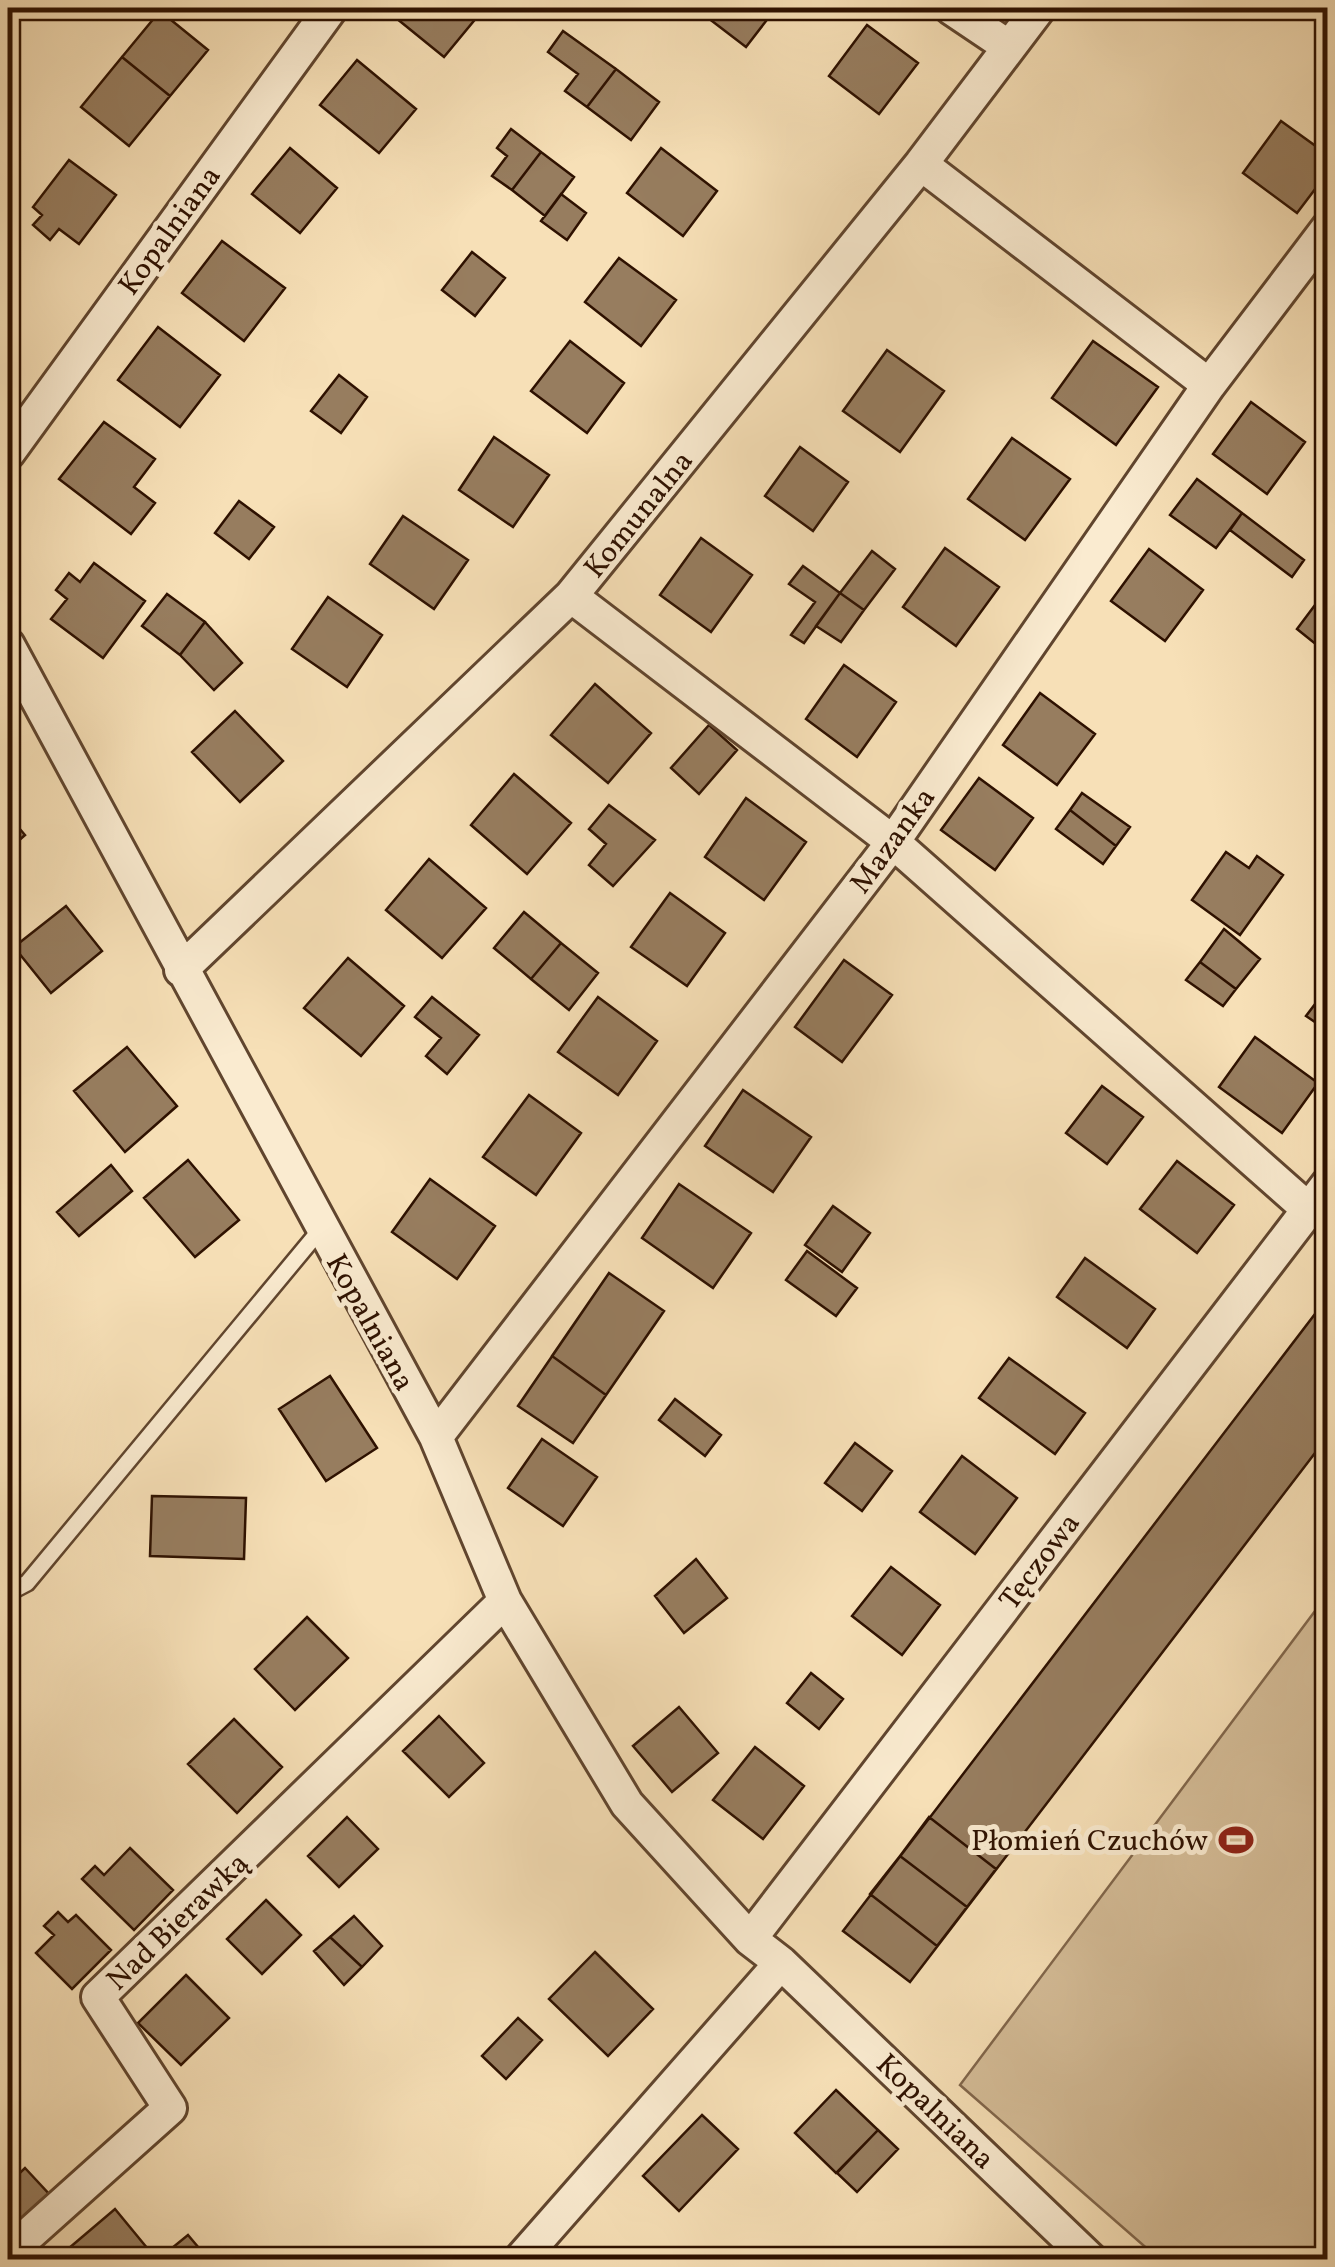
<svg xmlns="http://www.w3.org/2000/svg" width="1335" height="2267" viewBox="0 0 1335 2267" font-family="Vollkorn,serif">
  <rect width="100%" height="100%" fill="#f7e0b7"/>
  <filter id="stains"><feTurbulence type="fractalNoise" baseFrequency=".002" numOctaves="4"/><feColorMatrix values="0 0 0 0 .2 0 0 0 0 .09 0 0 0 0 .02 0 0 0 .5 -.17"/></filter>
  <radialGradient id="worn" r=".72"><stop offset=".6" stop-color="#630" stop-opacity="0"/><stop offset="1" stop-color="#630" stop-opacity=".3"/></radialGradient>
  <path fill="#d5bd98" stroke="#82674c" stroke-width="2.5" d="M 1327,1595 L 1327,2259 L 1159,2259 L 960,2085 Z"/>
  <path fill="#977d5f" stroke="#2e1100" stroke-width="2.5" d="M 404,8 L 477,8 L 482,11 L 444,57 L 396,18 Z
    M 695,8 L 776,8 L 746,47 Z
    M 160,11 L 208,50 L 170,96 L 122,57 Z
    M 867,25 L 918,63 L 879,114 L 829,76 Z
    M 563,31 L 616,69 L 587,107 L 565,91 L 578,74 L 548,52 Z
    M 122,57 L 170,96 L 129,146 L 81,107 Z
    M 357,60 L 416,109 L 379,153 L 320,105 Z
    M 616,69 L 659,102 L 631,140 L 587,107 Z
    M 1281,121 L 1328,155 L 1328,172 L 1297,213 L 1243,173 Z
    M 511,129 L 541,152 L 512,190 L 492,176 L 507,156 L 497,148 Z
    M 290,148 L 337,188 L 300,233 L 252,194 Z
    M 661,148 L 717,191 L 683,236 L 627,193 Z
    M 541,152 L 574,177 L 545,216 L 512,190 Z
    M 69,160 L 116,195 L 79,244 L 59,229 L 50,240 L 33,225 L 42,215 L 33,207 Z
    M 561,194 L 586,213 L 567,240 L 541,221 Z
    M 222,241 L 285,288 L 244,341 L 182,293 Z
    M 472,252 L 505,278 L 475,316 L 442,290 Z
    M 619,258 L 676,300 L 641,346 L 585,302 Z
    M 158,327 L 220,375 L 180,427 L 118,380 Z
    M 570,341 L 624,383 L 587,433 L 531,391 Z
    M 1093,341 L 1158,387 L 1116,445 L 1052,398 Z
    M 887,350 L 944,391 L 900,452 L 843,411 Z
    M 339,375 L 367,397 L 341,433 L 311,411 Z
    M 1251,402 L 1305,442 L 1267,494 L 1213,454 Z
    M 104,422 L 155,459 L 134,487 L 155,503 L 131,534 L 59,479 Z
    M 494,437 L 549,475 L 513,527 L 459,490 Z
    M 1012,438 L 1070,479 L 1025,540 L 968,499 Z
    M 800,447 L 848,482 L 813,531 L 765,496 Z
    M 1197,479 L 1242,513 L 1216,548 L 1170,515 Z
    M 239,501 L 274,527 L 249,559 L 215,533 Z
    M 1242,513 L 1304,560 L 1292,577 L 1230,530 Z
    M 403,516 L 468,560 L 434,609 L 370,564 Z
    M 701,538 L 752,575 L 711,632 L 660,595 Z
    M 945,548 L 999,587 L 956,646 L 903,607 Z
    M 1149,549 L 1203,590 L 1165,641 L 1111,601 Z
    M 872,551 L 895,569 L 864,610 L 840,593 Z
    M 94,563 L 145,601 L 103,658 L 51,619 L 67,599 L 56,590 L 69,573 L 80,582 Z
    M 803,566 L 840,593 L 804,643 L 791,635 L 815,602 L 789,584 Z
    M 840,593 L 864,610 L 841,642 L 816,626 Z
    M 167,594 L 205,622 L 180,655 L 142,626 Z
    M 328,597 L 382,635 L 347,687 L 292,649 Z
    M 1318,601 L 1328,609 L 1328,654 L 1297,629 Z
    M 205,622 L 242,663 L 214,690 L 180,655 Z
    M 844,665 L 896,702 L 857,757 L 806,719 Z
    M 595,684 L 651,733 L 608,783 L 551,735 Z
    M 1040,693 L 1095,734 L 1057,785 L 1003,745 Z
    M 235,711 L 283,761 L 240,802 L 192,752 Z
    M 709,725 L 737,750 L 699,794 L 671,768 Z
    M 514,774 L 571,823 L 527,874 L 471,825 Z
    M 979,778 L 1033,818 L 995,870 L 941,830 Z
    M 1082,793 L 1130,827 L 1116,846 L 1070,810 Z
    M 746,798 L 806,842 L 764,900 L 705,857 Z
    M 609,805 L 655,840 L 613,886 L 589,865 L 606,844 L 589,829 Z
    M 1070,810 L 1116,846 L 1103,864 L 1056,829 Z
    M 8,815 L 25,835 L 8,850 Z
    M 1226,852 L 1249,868 L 1257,856 L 1283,875 L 1240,935 L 1192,900 Z
    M 429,859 L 486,908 L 442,958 L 386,910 Z
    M 670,893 L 725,933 L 687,986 L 631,947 Z
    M 66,906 L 102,951 L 51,993 L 14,947 Z
    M 524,912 L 561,943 L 531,979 L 494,948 Z
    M 1224,929 L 1260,959 L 1236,989 L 1200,962 Z
    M 561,943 L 598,973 L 569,1010 L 531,979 Z
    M 348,958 L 404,1006 L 361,1056 L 304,1008 Z
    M 844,960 L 892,995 L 842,1062 L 795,1027 Z
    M 1200,962 L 1236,989 L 1223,1006 L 1186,980 Z
    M 1328,987 L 1328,1031 L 1306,1016 Z
    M 432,997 L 479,1035 L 447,1074 L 426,1056 L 441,1038 L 415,1017 Z
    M 598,997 L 657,1041 L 618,1095 L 558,1052 Z
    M 1255,1037 L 1318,1083 L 1282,1133 L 1219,1087 Z
    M 127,1047 L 177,1106 L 125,1152 L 74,1091 Z
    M 1102,1086 L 1143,1117 L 1107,1164 L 1066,1133 Z
    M 743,1090 L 811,1137 L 773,1192 L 705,1146 Z
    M 529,1095 L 581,1133 L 536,1195 L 483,1157 Z
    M 188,1160 L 239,1220 L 195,1257 L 144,1198 Z
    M 1177,1161 L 1234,1205 L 1197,1253 L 1140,1209 Z
    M 111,1165 L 132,1191 L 79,1236 L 57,1212 Z
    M 430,1179 L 495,1226 L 457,1279 L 392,1232 Z
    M 679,1184 L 751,1233 L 713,1288 L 642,1238 Z
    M 833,1206 L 870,1233 L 842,1272 L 805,1245 Z
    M 807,1251 L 857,1288 L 836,1316 L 786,1280 Z
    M 1085,1258 L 1155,1309 L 1127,1348 L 1057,1297 Z
    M 609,1273 L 664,1311 L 573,1443 L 518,1406 Z
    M 609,1273 L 664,1311 L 606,1395 L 552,1356 Z
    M 1328,1297 L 1328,1436 L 910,1982 L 843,1931 Z
    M 1009,1358 L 1085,1413 L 1055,1454 L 979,1398 Z
    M 330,1376 L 377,1448 L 326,1481 L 279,1409 Z
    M 675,1399 L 721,1435 L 705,1456 L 659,1420 Z
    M 542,1439 L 597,1477 L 563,1526 L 508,1488 Z
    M 855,1443 L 892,1471 L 862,1511 L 825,1483 Z
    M 962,1456 L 1017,1498 L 975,1554 L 920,1512 Z
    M 152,1496 L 246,1498 L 244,1559 L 150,1556 Z
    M 696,1559 L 727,1598 L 684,1633 L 655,1596 Z
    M 891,1567 L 940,1605 L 902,1655 L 852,1616 Z
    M 307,1617 L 348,1658 L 295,1710 L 255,1669 Z
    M 811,1673 L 843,1699 L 819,1729 L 787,1703 Z
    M 679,1707 L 718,1753 L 672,1792 L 633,1746 Z
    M 439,1716 L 484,1763 L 449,1797 L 403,1751 Z
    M 234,1719 L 282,1767 L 237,1813 L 188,1764 Z
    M 755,1747 L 804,1786 L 763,1839 L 713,1800 Z
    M 347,1817 L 378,1849 L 339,1887 L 308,1856 Z
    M 929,1817 L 996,1869 L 967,1907 L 900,1856 Z
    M 130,1848 L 173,1890 L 134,1930 L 82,1879 L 95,1866 L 104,1875 Z
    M 900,1856 L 967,1907 L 937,1946 L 870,1894 Z
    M 266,1900 L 301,1935 L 262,1974 L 227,1939 Z
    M 58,1912 L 68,1922 L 76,1915 L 111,1950 L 72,1989 L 36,1953 L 54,1935 L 44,1926 Z
    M 354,1916 L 382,1946 L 362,1967 L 330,1937 Z
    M 330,1937 L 362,1967 L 344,1985 L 314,1951 Z
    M 595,1952 L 653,2009 L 608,2056 L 549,1999 Z
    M 186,1975 L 229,2018 L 181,2065 L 138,2023 Z
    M 518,2018 L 542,2040 L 506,2079 L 482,2056 Z
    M 836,2090 L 878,2130 L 836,2173 L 795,2133 Z
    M 702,2115 L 738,2149 L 679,2211 L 643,2176 Z
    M 878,2130 L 898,2149 L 857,2192 L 837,2173 Z
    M 25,2168 L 50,2195 L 8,2233 L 8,2184 Z
    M 115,2209 L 157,2260 L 77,2260 L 68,2249 Z
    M 188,2235 L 209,2260 L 163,2260 L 161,2257 Z"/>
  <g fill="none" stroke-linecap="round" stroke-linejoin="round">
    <g stroke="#60452e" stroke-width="20">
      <path id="lane" d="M 8,1593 L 27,1583 L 320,1230"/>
    </g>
    <g stroke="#60452e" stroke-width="38">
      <path id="street" d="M 951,8 L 1009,47
        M 921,164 L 1209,385
        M 8,453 L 331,8
        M 571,596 L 893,842 L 1308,1209
        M 8,645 L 436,1437 L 505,1601 L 627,1804 L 750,1939 L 781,1963 L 1091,2260
        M 181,970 L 571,596 L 921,164 L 1039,8
        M 436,1437 L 893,842 L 1209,385 L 1328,228
        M 750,1939 L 1328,1184
        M 8,2253 L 170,2108 L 98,1997 L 505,1601
        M 520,2260 L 781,1963"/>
    </g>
    <use href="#lane" stroke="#faebd0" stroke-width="15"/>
    <use href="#street" stroke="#faebd0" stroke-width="32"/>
  </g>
  <defs>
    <g id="stadium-bare" transform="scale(2.7)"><path d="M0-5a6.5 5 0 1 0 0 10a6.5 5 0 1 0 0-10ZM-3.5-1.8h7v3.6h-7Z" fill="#8f2418" stroke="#faebd0" stroke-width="2.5" paint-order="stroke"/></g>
  </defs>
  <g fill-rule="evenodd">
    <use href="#stadium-bare" x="1236" y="1840"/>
  </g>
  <g text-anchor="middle" stroke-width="10" stroke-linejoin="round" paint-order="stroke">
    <g font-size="30" fill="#2e1100" stroke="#faebd0">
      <text transform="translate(169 230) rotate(-54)" y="10">Kopalniana</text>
      <text transform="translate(638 514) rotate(-51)" y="10">Komunalna</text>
      <text transform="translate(892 840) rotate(-54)" y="10">Mazanka</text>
      <text transform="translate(371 1322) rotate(61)" y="10">Kopalniana</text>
      <text transform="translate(1039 1561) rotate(-53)" y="10">Tęczowa</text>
      <text transform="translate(177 1921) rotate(-44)" y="10">Nad Bierawką</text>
      <text transform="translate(936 2111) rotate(44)" y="10">Kopalniana</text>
    </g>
    <g font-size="30" fill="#2e1100" stroke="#faebd0" text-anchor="end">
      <text x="1208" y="1850">Płomień Czuchów</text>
    </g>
  </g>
  <rect width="1335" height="2267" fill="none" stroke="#f7e0b7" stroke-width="40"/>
  <rect x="10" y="10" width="1315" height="2247" fill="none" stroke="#2e1100" stroke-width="5"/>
  <rect x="20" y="20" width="1295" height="2227" fill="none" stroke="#2e1100" stroke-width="2.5"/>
  <rect width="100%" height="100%" filter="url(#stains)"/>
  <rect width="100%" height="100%" fill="url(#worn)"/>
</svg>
